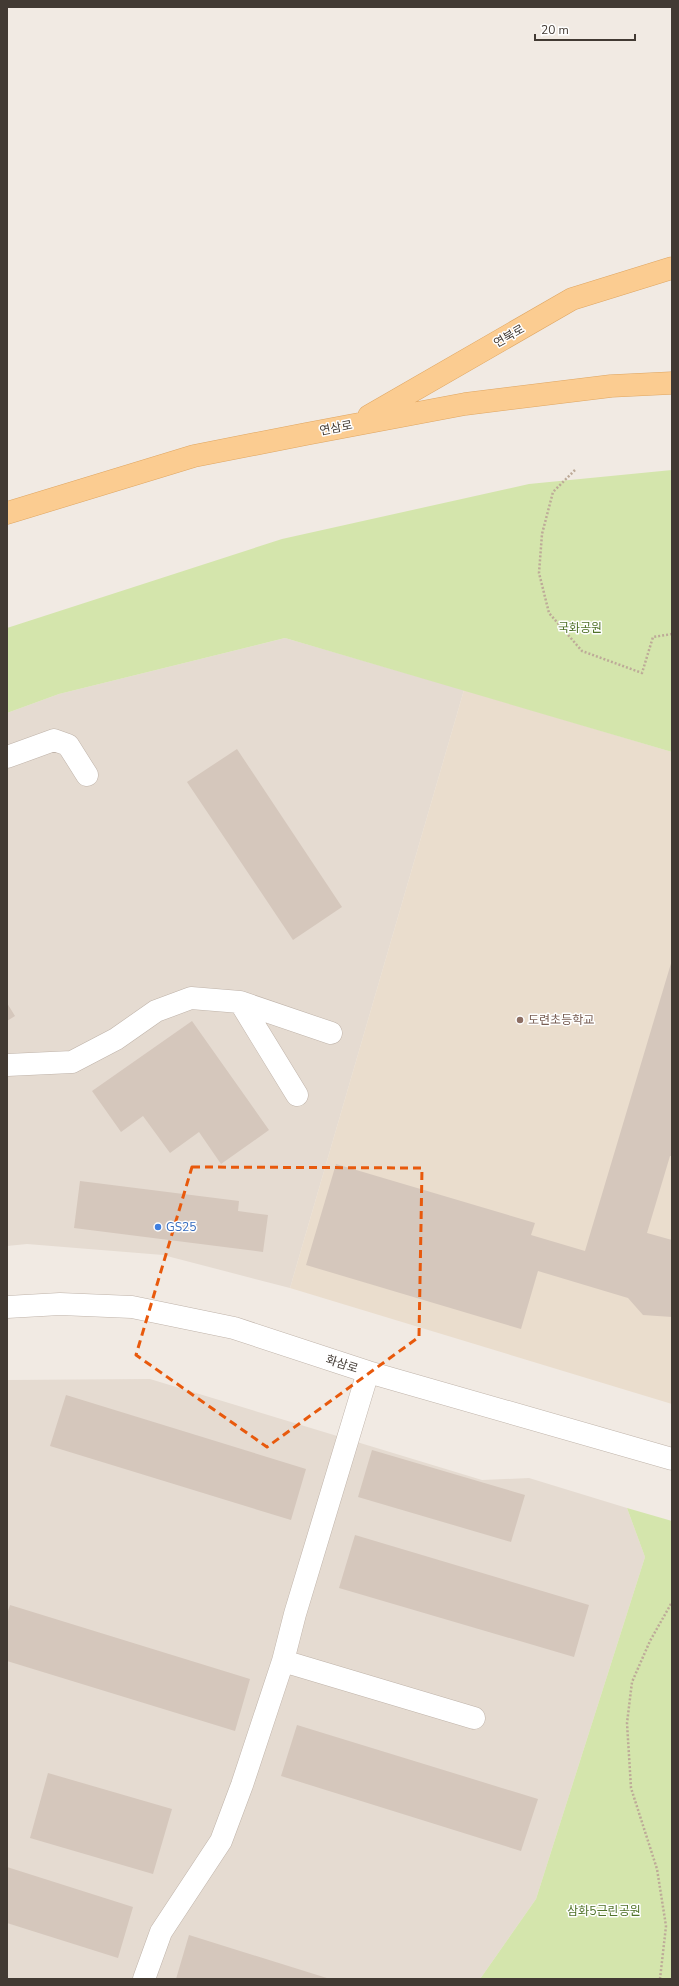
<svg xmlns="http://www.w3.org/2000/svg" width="679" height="1986" viewBox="0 0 679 1986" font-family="'Nunito Sans','Noto Sans KR',sans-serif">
  <rect width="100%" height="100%" fill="#f1eae3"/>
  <path fill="#e5dbd1" d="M 285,638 L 464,690 L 290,1288 L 163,1255 L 27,1244 L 7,1246 L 7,713 L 59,694 Z
    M 150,1379 L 482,1480 L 529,1478 L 627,1508 L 645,1557 L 536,1899 L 480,1979 L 7,1979 L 7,1380 Z"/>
  <path fill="#eaddcd" d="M 464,690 L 672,752 L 672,1404 L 290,1288 Z"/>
  <path fill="#d4e5ac" d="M 672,470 L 672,752 L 285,638 L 59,694 L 7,713 L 7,628 L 282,539 L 529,484 Z
    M 627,1508 L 672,1521 L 672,1979 L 480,1979 L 536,1899 L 645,1557 Z"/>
  <path fill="#d5c7bc" d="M 237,749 L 342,907 L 293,940 L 187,782 Z
    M 672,960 L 672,1156 L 670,1156 L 647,1233 L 672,1240 L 672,1317 L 643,1315 L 628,1298 L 538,1271 L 521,1329 L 306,1265 L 336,1164 L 535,1223 L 531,1235 L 585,1251 Z
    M 7,1003 L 15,1016 L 7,1021 Z
    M 192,1021 L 269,1130 L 221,1164 L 199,1132 L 170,1153 L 143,1116 L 121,1132 L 92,1091 Z
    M 80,1181 L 239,1201 L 238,1211 L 268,1215 L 263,1252 L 74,1228 Z
    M 66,1395 L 306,1469 L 291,1520 L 50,1446 Z
    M 372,1450 L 525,1495 L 511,1542 L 358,1497 Z
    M 355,1535 L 589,1605 L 574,1657 L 339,1588 Z
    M 10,1605 L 250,1679 L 235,1731 L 7,1661 L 7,1614 Z
    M 297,1725 L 538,1799 L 521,1851 L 281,1776 Z
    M 48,1773 L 172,1809 L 153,1874 L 30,1838 Z
    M 7,1867 L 133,1907 L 118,1958 L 7,1923 Z
    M 189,1935 L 330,1979 L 176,1979 Z"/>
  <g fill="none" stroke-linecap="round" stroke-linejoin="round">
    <g stroke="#bfb3a9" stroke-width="23">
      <path id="minor" d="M 7,757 L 54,740 L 68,745 L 87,775
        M 240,1002 L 297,1095
        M 7,1065 L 72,1062 L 116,1039 L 156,1011 L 191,998 L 240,1002 L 331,1033
        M 7,1307 L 60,1304 L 132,1307 L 234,1328 L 368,1372 L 672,1459
        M 283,1661 L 474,1718
        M 144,1979 L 161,1932 L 221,1841 L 242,1785 L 283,1661 L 295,1614 L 368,1372"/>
    </g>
    <g stroke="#dfa662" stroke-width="23">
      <path id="major" d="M 369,416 L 572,299 L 672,268
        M 7,513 L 194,456 L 306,434 L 465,404 L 611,386 L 672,383"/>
    </g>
    <path stroke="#bdaa98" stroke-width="2.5" stroke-dasharray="2 2" stroke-linecap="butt" d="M 575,470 L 553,492 L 542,534 L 539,573 L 549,613 L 582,651 L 642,673 L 653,637 L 672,634
      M 660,1979 L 666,1926 L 657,1869 L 631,1788 L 627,1723 L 632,1682 L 650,1641 L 672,1602"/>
    <use href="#minor" stroke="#fff" stroke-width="22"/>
    <use href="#major" stroke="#fbcc91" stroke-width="22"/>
  </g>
  <path fill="none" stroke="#e8590c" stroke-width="3" stroke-dasharray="8 5" stroke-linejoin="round" d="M 192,1167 L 422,1168 L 419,1337 L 267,1447 L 136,1355 Z"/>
  <circle fill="#8d6e63" stroke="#fff" stroke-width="1.5" cx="520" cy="1020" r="4"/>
  <circle fill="#3f7fe0" stroke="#fff" stroke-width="1.5" cx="158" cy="1227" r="4"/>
  <g text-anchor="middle" stroke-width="3" stroke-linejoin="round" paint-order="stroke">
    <g font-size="12" fill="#423a33" stroke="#fff">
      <text transform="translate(509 336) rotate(-30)" y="4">연북로</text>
      <text transform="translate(336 428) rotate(-11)" y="4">연삼로</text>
      <text transform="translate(342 1364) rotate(18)" y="4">화삼로</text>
    </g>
    <g font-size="12" fill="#507229" stroke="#fff">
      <text x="580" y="632">국화공원</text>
      <text x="604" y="1915">삼화5근린공원</text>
    </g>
    <g font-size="12" fill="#785e54" stroke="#fff" text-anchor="start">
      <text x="528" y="1024">도련초등학교</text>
    </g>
    <g font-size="12" fill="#366cbe" stroke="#fff" text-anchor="start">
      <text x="166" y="1231">GS25</text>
    </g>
  </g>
  <rect width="679" height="1986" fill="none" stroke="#423a33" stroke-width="16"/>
  <path d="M535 34v6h100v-6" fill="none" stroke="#423a33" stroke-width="2"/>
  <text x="541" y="34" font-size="12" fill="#423a33" stroke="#ffffff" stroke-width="3" paint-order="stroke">20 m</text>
</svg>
